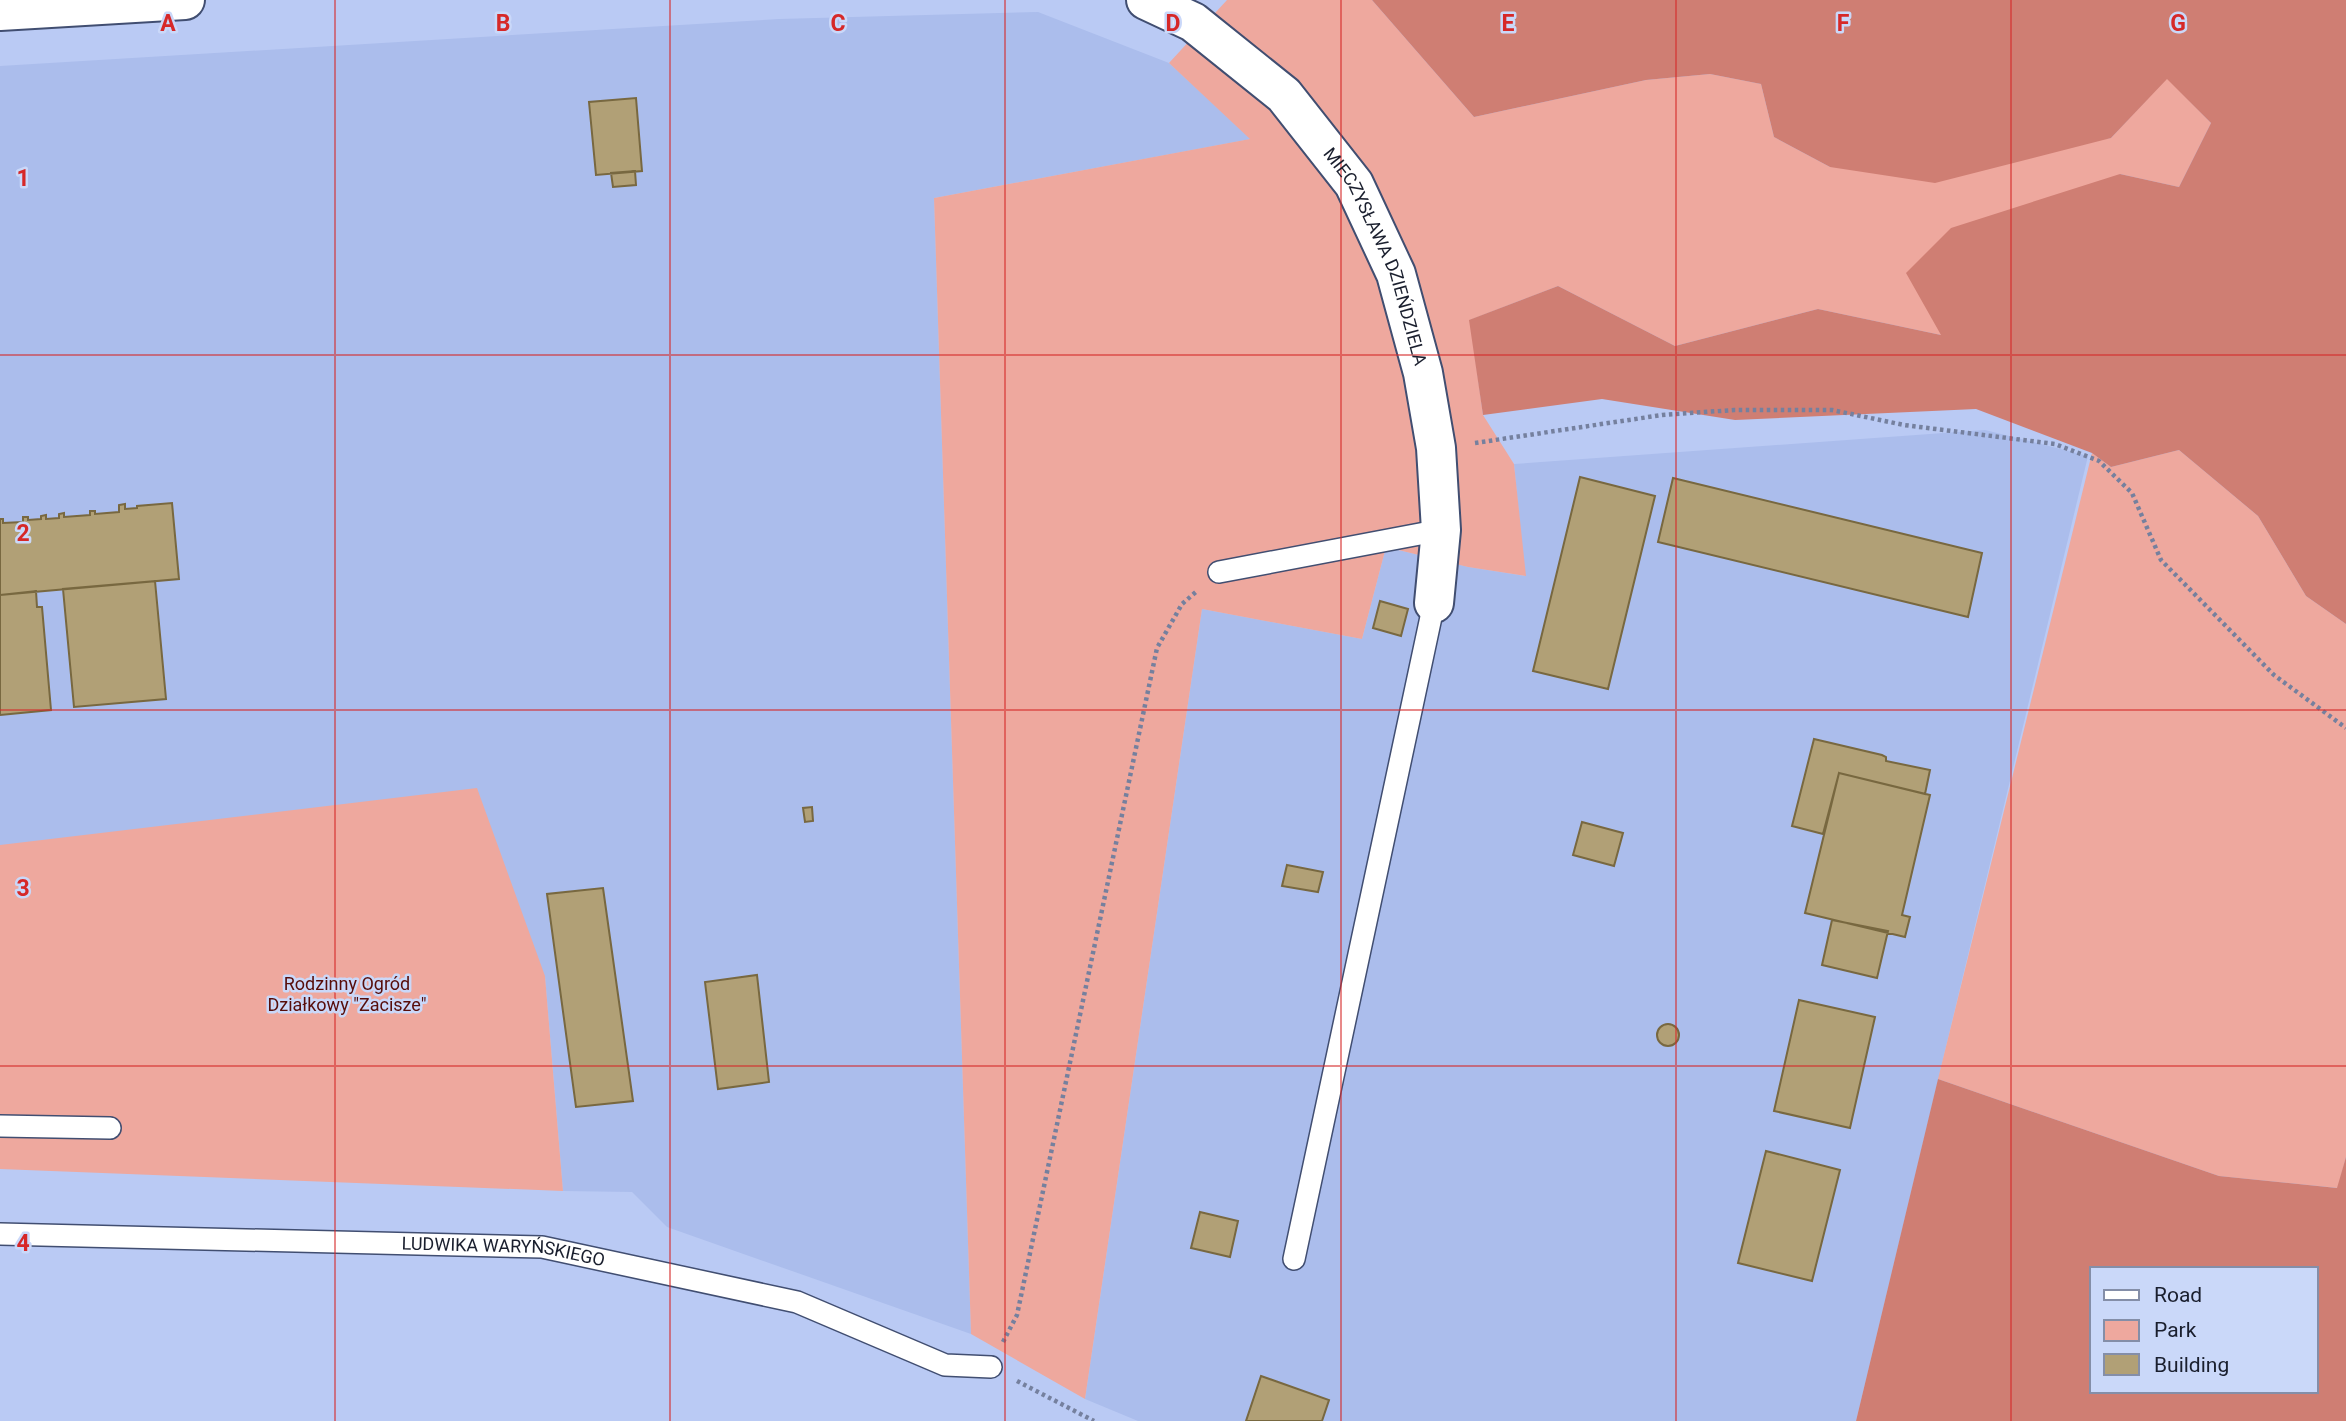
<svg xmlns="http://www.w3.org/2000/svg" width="2346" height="1421" viewBox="0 0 2346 1421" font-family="Roboto,sans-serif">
  <rect width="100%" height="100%" fill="#bacaf4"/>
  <path fill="#abbdec" d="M 1038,12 L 1169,63 L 1251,139 L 934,198 L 971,1334 L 667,1227 L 632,1192 L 563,1191 L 545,976 L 0,845 L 0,66 L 779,19 Z
    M 1985,430 L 2088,456 L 1856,1421 L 1138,1421 L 1085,1399 L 1202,609 L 1362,639 L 1386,547 L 1468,567 L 1525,576 L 1514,464 Z"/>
  <path fill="#eea89e" d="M 1227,0 L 1372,0 L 1474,117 L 1646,80 L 1710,74 L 1761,84 L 1774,137 L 1830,167 L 2111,138 L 2167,78 L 2211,123 L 2179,187 L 2120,174 L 1941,335 L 1818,309 L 1675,346 L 1558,286 L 1470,320 L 1483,415 L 1514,464 L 1526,576 L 1468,567 L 1386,547 L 1362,639 L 1202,609 L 1085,1399 L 971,1334 L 934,198 L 1250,139 L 1169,63 Z
    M 2179,450 L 2258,516 L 2306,596 L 2346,624 L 2346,1157 L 2338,1188 L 2219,1176 L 1938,1079 L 2092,453 L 2111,467 Z
    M 477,788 L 545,976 L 563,1191 L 0,1169 L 0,845 Z"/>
  <path fill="#cf7e73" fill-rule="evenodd" d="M 1372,0 L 2346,0 L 2346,624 L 2306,596 L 2258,516 L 2179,450 L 2111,467 L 2092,453 L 1976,409 L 1735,420 L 1602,399 L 1483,415 L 1469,320 L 1558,286 L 1675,346 L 1818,309 L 1941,335 L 1906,273 L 1951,228 L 2120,174 L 2179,187 L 2211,123 L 2167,79 L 2111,138 L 1935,183 L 1830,167 L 1774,137 L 1761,84 L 1710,74 L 1646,80 L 1474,117 Z
    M 1938,1079 L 2219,1176 L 2337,1188 L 2346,1157 L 2346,1421 L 1856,1421 ZM 2092,1269 L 2316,1269 L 2316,1391 L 2092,1391 Z"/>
  <path fill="#b1a076" stroke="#786840" stroke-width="2" d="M 636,98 L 642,171 L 596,175 L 589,102 Z
    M 635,171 L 636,185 L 613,187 L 611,173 Z
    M 1580,477 L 1655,496 L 1608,689 L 1533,671 Z
    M 1673,478 L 1982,553 L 1968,617 L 1658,542 Z
    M 172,503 L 179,579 L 0,595 L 0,519 L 3,519 L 3,523 L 23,522 L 23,517 L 28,517 L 28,520 L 41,519 L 41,516 L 46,515 L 46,519 L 59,518 L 59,514 L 64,513 L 64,517 L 90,515 L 90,511 L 95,511 L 95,514 L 119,512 L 119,505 L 125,504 L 125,509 L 137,508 L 137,506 Z
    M 155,581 L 166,699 L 74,707 L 63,589 Z
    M 36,591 L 37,607 L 42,607 L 51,710 L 0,715 L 0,595 Z
    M 1380,601 L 1408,609 L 1401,636 L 1373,628 Z
    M 1814,739 L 1882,755 L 1886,757 L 1886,761 L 1930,770 L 1925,794 L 1839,773 L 1823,834 L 1792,826 Z
    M 1839,773 L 1930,795 L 1902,915 L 1910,917 L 1905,937 L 1805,913 Z
    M 812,807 L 813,821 L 805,822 L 803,808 Z
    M 1582,822 L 1623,833 L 1614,866 L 1573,855 Z
    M 1287,865 L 1323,872 L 1318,892 L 1282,886 Z
    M 603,888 L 633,1101 L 576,1107 L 547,894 Z
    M 1832,920 L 1888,931 L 1877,978 L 1822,965 Z
    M 757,975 L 769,1082 L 718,1089 L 705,982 Z
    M 1799,1000 L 1875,1017 L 1850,1128 L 1774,1111 Z
    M1657 1035a11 11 0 1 1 22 0a11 11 0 1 1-22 0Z
    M 1766,1151 L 1840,1170 L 1812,1281 L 1738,1263 Z
    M 1200,1212 L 1238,1221 L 1230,1257 L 1191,1248 Z
    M 1261,1376 L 1329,1400 L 1322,1421 L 1246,1421 Z"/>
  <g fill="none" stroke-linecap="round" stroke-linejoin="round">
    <g stroke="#414e71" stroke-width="24">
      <g id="service">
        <path d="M 1219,572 L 1441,530"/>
        <path d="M 0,1126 L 110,1128"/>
        <path id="s1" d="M 0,1234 L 542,1247 L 797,1302 L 945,1365 L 991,1367"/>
        <path d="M 1294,1259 L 1434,603"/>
      </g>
    </g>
    <g stroke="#414e71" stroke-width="42">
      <g id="minor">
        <path id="s2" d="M 1146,0 L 1193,22 L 1284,95 L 1354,184 L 1396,274 L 1423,373 L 1436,448 L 1441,530 L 1434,603"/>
        <path d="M 0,11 L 185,0"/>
      </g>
    </g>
    <path stroke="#75809e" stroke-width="4.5" stroke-dasharray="3.5 3.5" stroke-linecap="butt" d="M 1475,443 L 1662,415 L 1734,410 L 1832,410 L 1904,425 L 2055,444 L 2099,461 L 2132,493 L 2161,560 L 2274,675 L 2346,728
      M 1003,1342 L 1017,1315 L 1157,648 L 1182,604 L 1197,591
      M 1017,1381 L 1094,1421"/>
    <use href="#service" stroke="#fff" stroke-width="21"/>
    <use href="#minor" stroke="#fff" stroke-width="38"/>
  </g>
  <path fill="none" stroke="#d62828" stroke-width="2" stroke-opacity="0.55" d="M 335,0 L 335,1421M 670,0 L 670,1421M 1005,0 L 1005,1421M 1341,0 L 1341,1421M 1676,0 L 1676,1421M 2011,0 L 2011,1421M 0,355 L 2346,355M 0,710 L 2346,710M 0,1066 L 2346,1066"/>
  <g text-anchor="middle" stroke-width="5" stroke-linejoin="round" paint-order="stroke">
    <g font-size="18" fill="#1a1f2e" stroke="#cad8f9">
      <text dy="6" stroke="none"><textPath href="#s2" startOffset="357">MIECZYSŁAWA DZIEŃDZIELA</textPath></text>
      <text dy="6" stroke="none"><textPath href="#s1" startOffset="504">LUDWIKA WARYŃSKIEGO</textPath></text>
    </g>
    <g font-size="18" fill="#570d0a" stroke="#cad8f9">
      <text x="347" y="990">Rodzinny Ogród<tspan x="347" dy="21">Działkowy "Zacisze"</tspan></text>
    </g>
  </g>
  <g font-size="23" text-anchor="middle" font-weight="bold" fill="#d62828" stroke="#cad8f9" stroke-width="5" stroke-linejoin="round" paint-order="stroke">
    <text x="168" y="31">A</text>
    <text x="503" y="31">B</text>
    <text x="838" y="31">C</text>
    <text x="1173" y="31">D</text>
    <text x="1508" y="31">E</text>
    <text x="1843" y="31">F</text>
    <text x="2178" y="31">G</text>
    <text x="23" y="186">1</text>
    <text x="23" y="541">2</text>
    <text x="23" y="896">3</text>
    <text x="23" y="1251">4</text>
  </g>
  <rect x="2090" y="1267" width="228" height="126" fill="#cad8f9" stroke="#848ea8" stroke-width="2"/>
  <rect x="2104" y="1290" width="35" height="10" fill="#ffffff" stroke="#848ea8" stroke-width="2"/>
  <text x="2154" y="1302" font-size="21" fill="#1a1f2e">Road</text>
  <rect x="2104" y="1320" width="35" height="21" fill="#eea89e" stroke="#848ea8" stroke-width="2"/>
  <text x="2154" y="1337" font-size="21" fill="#1a1f2e">Park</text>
  <rect x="2104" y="1354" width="35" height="21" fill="#b1a076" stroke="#848ea8" stroke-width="2"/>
  <text x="2154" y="1372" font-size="21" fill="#1a1f2e">Building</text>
</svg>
